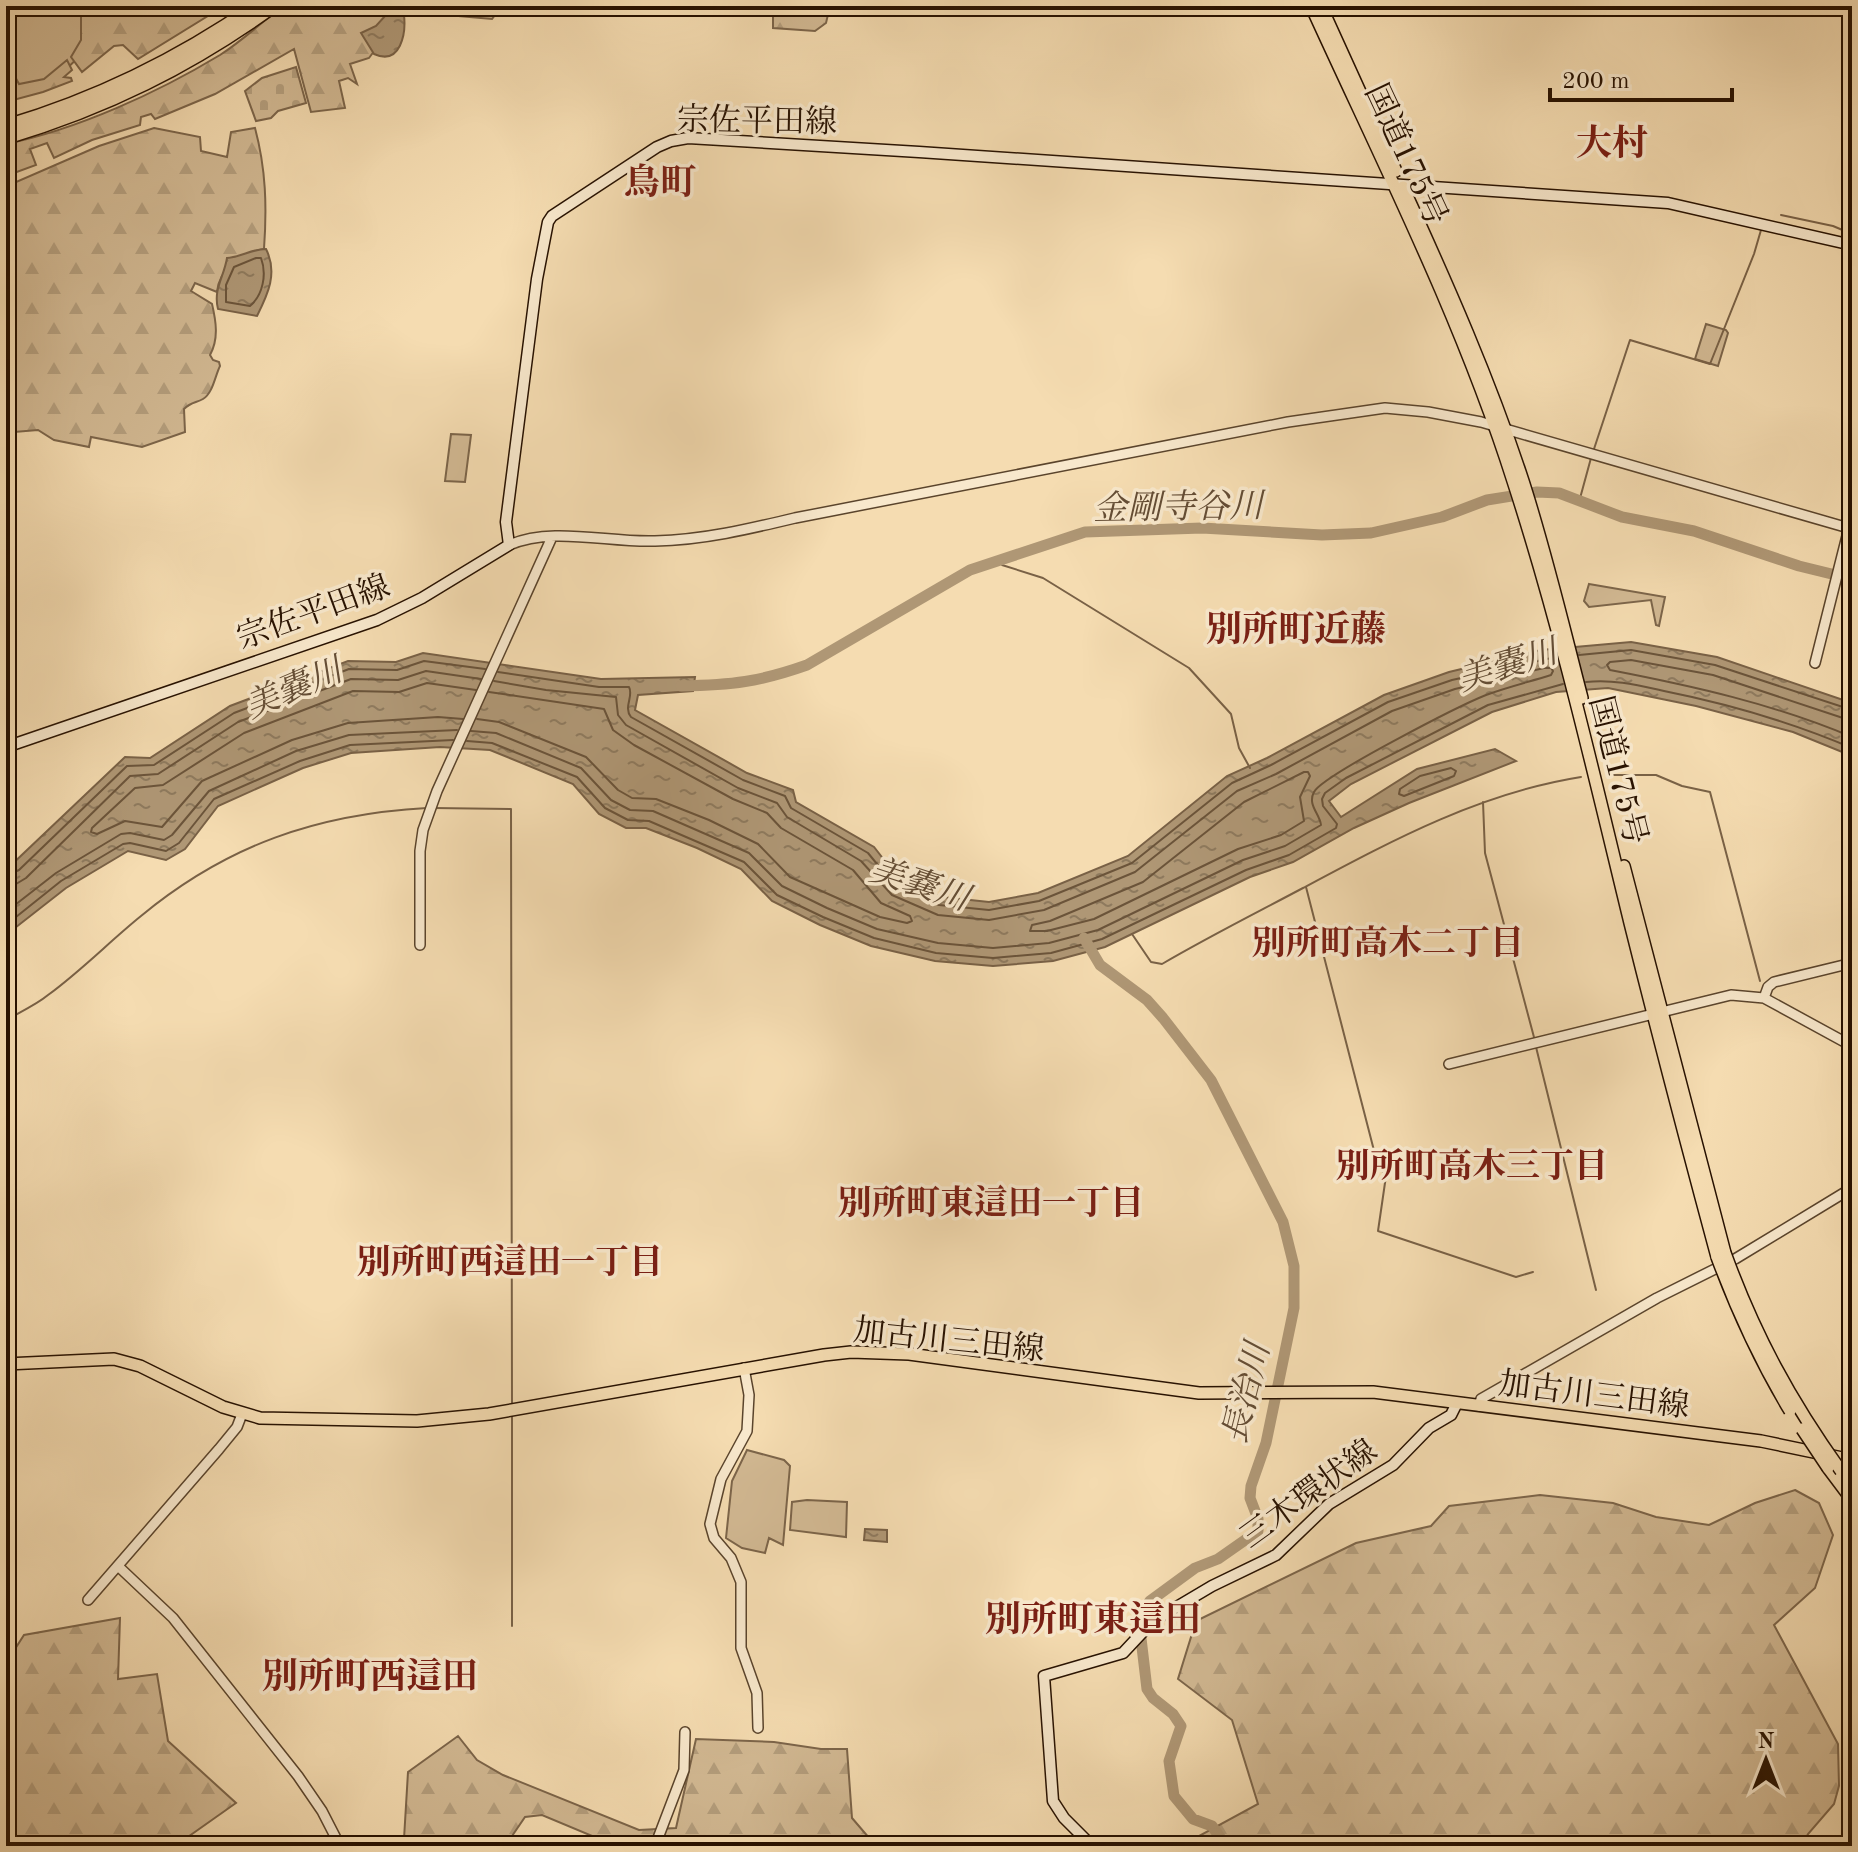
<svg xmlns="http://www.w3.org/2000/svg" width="1858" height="1852" viewBox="0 0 1858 1852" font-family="'Old Standard TT','Noto Serif JP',serif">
  <defs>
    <pattern id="forest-firs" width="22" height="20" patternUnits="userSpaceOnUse" patternTransform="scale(2)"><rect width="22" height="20" fill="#d2b993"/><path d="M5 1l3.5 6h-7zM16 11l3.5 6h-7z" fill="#b49e7d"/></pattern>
    <pattern id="cemetery-stones" width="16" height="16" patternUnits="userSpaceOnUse" patternTransform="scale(2)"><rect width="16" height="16" fill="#d2b993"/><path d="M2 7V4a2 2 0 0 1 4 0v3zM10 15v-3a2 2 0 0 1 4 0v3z" fill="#b49e7d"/></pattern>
    <pattern id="water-ripples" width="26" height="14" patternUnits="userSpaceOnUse" patternTransform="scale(2)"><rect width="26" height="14" fill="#af9775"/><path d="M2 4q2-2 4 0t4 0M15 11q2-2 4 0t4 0" fill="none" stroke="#8e7a5e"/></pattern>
  </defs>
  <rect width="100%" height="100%" fill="#f5dcb1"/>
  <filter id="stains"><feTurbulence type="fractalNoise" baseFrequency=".0025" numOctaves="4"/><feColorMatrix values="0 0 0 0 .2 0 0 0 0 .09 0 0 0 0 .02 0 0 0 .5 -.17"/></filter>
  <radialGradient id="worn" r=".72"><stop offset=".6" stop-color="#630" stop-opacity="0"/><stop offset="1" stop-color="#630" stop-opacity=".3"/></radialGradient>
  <path fill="#d2b993" stroke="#7c654a" stroke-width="2" d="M 6,6 L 100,6 L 87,49 L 57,78 L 15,88 L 6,67 Z
    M 1706,324 L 1726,330 L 1728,333 L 1718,366 L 1695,359 Z
    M 451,434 L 471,435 L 465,482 L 445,481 Z
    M 1589,584 L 1665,597 L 1659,626 L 1656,625 L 1651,600 L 1589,607 L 1584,601 Z
    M 747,1450 L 784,1460 L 790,1466 L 783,1545 L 769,1538 L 765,1553 L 742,1548 L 726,1538 L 732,1481 Z
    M 807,1500 L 847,1502 L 846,1537 L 790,1530 L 792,1502 Z"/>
  <path fill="url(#forest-firs)" stroke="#7c654a" stroke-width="2" d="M 86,6 L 224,6 L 138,59 L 123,45 L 114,46 L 82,72 L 71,57 L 81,40 L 81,12 Z
    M 283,6 L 436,6 L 416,12 L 404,11 L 369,58 L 350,64 L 357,84 L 348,78 L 339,81 L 345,108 L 311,112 L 294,49 L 215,94 L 155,119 L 151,114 L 141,117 L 140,125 L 92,140 L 54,158 L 47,143 L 30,149 L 36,165 L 14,173 L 6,173 L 6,144 C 78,129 157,93 220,55 C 242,41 262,22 283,6 Z
    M 438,6 L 502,6 L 492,19 L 447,15 Z
    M 751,6 L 830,6 L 826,23 L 815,31 L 773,28 L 773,15 L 757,16 Z
    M 6,60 L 19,84 L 44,79 L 67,60 L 72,70 L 64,77 L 71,78 L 72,81 L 43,92 L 6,102 Z
    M 154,128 L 200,137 L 201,151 L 227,157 L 231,132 L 255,128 C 266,169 267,207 264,249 C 242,252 219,269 217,292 L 195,283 L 191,291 L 212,304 C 216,321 219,339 210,355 L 213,360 L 219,362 L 220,366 C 215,376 213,393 203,399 C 196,403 191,402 184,409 L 185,432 L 142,447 L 91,437 L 89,447 L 54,440 L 38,430 L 14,432 L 6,429 L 6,182 L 14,183 L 99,146 Z
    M 1795,1490 L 1819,1503 L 1833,1535 L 1815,1588 L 1774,1625 L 1838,1744 L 1839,1786 L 1834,1804 L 1808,1834 L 1802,1846 L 1186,1846 L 1186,1843 L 1258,1804 L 1232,1720 L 1178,1679 L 1196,1621 L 1356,1543 L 1431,1526 L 1449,1506 L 1540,1495 L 1613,1503 L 1656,1517 L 1709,1525 L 1755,1503 Z
    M 120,1618 L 118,1679 L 157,1674 L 168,1741 L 236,1803 L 175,1846 L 19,1846 L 6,1815 L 6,1663 L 24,1635 Z
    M 458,1736 L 477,1760 L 503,1775 L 639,1830 L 676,1828 L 696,1739 L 774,1742 L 821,1749 L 847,1749 L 852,1818 L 876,1846 L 616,1846 L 542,1815 L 525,1817 L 508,1842 L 495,1846 L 421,1846 L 404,1839 L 408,1772 Z"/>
  <path fill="url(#cemetery-stones)" stroke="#7c654a" stroke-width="2" d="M 296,67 L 306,103 L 278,111 L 271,118 L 256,121 L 245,91 L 262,78 Z"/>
  <path fill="url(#water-ripples)" stroke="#796146" stroke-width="2" d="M 404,15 C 406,33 401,66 374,54 L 361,33 L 376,26 L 385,16 Z
    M 266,249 C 278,273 268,294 257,316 L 218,309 C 213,289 224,277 227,258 C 241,257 252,249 266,249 Z
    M 1631,642 L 1717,657 L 1852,703 L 1852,756 L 1793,732 L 1696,706 L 1608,688 L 1556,692 L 1492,712 L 1351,784 L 1329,801 L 1341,817 L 1417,769 L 1495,749 L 1516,761 L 1409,803 L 1354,828 L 1293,862 L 1250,877 L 1105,947 L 1053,961 L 993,966 L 935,961 L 871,946 L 820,925 L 772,901 L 741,869 L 697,848 L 646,828 L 626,828 L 599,814 L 573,784 L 490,750 L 440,747 L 351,753 L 303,768 L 218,806 L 185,849 L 166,860 L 128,851 L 66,888 L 6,935 L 6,870 L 125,757 L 150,758 L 230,706 L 348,661 L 396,662 L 423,653 L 601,679 L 695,677 L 693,691 L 638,695 L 635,710 L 747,773 L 793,790 L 796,802 L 874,847 L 899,879 L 942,897 L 989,902 L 1038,893 L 1128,856 L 1227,776 L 1267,758 L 1384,695 L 1449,672 L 1541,650 Z
    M 865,1529 L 887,1530 L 887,1542 L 864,1540 Z"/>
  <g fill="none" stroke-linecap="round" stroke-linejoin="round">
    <path stroke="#6b543a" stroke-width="2" d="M 256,258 L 261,258 C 267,274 263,295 250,306 L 226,302 L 226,285 L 234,267 Z
      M 1579,655 L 1631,650 L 1715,665 L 1852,710
      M 498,672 L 599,687 L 629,687 C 634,696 623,707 631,717 L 743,780 L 785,796 L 791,808 L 868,853 L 895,886 L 939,905 L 989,910 L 1039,901 L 1132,863 L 1232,783 L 1271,765 L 1388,702 L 1452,680 L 1556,657
      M 1586,682 C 1613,679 1637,685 1664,691 C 1729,704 1791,722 1852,748
      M 463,719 L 438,717 L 348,723 L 292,740 L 202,781 L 162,827 L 125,821 L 97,834 L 91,832 L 92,828 L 135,788 L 163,785 L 244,733 L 353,691 L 399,692 L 427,683 L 476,690
      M 477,719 L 499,722 L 586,757 L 618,790 L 632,798 L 656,799 L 709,820 L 758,844 L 790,877 L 880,917 L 907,923 L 912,921 L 910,916 L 881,903 L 853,870 L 781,828 L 767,813 L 733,799 L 634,745 L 613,730 L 604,709 L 489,692
      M 1852,721 L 1713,675 L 1631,660 L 1610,662 L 1607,665 L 1610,670 C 1693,686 1774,704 1852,737
      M 471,731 L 496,733 L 581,768 L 611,800 L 630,810 L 653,811 L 749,853 L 782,886 L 827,908 L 877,929 L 938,943 L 993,948 L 1049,943 L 1098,930 L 1243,860 L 1285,846 L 1321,825 C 1320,814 1307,805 1314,792 C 1323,775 1461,705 1486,695 C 1507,687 1529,682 1551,675 L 1553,671 L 1551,668 L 1544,668 L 1455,689 L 1392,711 L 1276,774 L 1237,791 L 1135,872 L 1044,910 L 989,920 L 938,915 L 892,895 L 861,861 L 787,817 L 777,803 L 738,788 L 626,725 L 618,715 L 616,697 L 546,690 L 494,681
      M 467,741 L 492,743 L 577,777 L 605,808 L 628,820 L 649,821 L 744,862 L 777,895 L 823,917 L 874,938 L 936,953 L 993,958 L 1051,953 L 1102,939 L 1246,870 L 1289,855 L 1336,828 L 1337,824 L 1323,806 L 1322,799 L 1325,793 L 1346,778 L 1488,705 L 1563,684
      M 1451,768 L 1456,771 L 1454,776 L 1404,796 L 1399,794 L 1400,789 L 1420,776 Z
      M 1304,772 L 1308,772 L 1310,776 L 1300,797 L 1304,821 L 1281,835 L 1238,849 L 1094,919 L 1047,931 L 1030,931 L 1032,925 L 1050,921 L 1143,882 L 1244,802 Z
      M 6,876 L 19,870 L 127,766 L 154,765 L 234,713 L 349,669 L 397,670 L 424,661 L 485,669
      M 6,886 L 16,884 L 26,878 L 130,776 L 158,774 L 238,722 L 351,679 L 398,680 L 426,671 L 481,679
      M 6,912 L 56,873 L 121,834 L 130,833 L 164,840 L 172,835 L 209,791 L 296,751 L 349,735 L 457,730
      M 6,925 L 61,881 L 123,844 L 130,843 L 166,851 L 179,843 L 214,799 L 300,761 L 350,745 L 453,740"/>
    <path stroke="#796146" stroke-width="2" d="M 1781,215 L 1833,226 L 1852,234
      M 1593,452 L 1630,340 L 1710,364 L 1754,254 L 1761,230
      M 1579,502 L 1591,458
      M 1002,558 L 1002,565 L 1043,578 L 1189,668 L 1231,714 L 1239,748 L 1250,768
      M 1613,775 L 1656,775 L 1682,786 L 1710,792 L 1760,981
      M 1483,802 L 1485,853 L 1535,1041
      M 433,808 L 511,809 L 512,1405
      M 1306,887 L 1378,1166 L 1386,1176 L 1378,1231 L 1516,1277 L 1533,1272
      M 1132,934 L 1151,962 L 1162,964 C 1208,937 1256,913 1303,888 C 1393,840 1480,793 1581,777
      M 6,1020 C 20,1012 36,1005 48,995 C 81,971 110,941 141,916 C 227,845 317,814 427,808
      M 1536,1047 L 1596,1290
      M 512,1626 L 512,1415"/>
    <path stroke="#af9775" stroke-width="11" d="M 681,686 C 732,685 759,682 807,665 L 970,570 L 1085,532 L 1202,528 L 1322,535 L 1371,533 L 1442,517 L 1487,500 L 1537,492 L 1559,493 L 1622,517 L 1694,531 L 1799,566 L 1852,579
      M 1084,938 L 1100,965 L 1147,1000 L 1163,1018 L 1211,1080 L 1283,1222 L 1294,1266 L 1294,1308 L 1266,1443 L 1251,1486 L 1250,1498 L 1258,1519 L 1258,1531 L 1218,1559 L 1195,1568 L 1150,1601 L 1143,1611 L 1140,1630 L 1147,1689 L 1153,1698 L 1173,1714 L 1181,1726 L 1169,1761 L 1174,1796 L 1193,1819 L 1212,1826 L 1226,1846"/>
    <g stroke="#5a442c" stroke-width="12">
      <path id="tertiary" d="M 509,545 C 553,526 608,543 655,541 C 703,540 749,529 795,518 L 1288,422 L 1385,408 L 1428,412 L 1481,422 L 1852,529
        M 1815,663 L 1852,516
        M 420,945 L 420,851 L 423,830 L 437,791 L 552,537
        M 1764,998 L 1768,987 L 1774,982 L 1852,963
        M 1449,1064 L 1731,995 L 1764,998 L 1852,1046
        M 744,1368 L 749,1395 L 747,1431 L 721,1479 L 710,1524 L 714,1538 L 731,1558 L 741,1582 L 741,1648 L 757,1693 L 758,1728
        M 1479,1406 L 1481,1399 L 1657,1298 L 1735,1259 L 1852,1188
        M 119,1567 L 173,1618 L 298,1776 L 322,1811 L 340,1846
        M 88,1600 L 219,1449 L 237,1427 L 242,1414
        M 655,1846 L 684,1770 L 685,1732"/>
    </g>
    <g stroke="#271100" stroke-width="13">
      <path id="secondary" d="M 6,747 L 377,620 L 422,598 L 509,545 L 506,522 L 537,279 L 548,222 L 552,216 L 657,147 L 671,141 L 688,138 L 919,152 L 1668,203 L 1852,245
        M 1092,1846 L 1064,1818 L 1053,1801 L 1044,1676 L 1123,1653 L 1153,1621 L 1212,1586 L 1276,1555 L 1329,1504 L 1393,1465 L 1429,1428 L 1451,1415 L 1457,1403"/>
    </g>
    <g stroke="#271100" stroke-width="14">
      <path id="primary" d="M 6,1364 L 114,1359 L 140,1366 L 223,1407 L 260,1418 L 417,1421 L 489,1414 L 824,1355 L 851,1352 L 909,1354 L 1199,1393 L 1373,1392 L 1761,1441 L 1852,1460"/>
    </g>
    <g stroke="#271100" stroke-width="14">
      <path id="trunk" d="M 1311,6 C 1382,162 1461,317 1513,481 C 1560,626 1594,775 1630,923 C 1658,1035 1687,1146 1717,1257
        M 1321,6 L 1396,171
        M 1403,187 C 1447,283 1490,380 1523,481 C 1546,552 1563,625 1582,698
        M 1624,866 L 1725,1253
        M 1828,1468 L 1852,1500
        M 1841,1471 L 1852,1486"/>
    </g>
    <g stroke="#271100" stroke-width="15">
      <path id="motorway" d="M 6,126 C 97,99 177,60 255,6
        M 6,138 C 106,108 189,67 274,6"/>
    </g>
    <use href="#tertiary" stroke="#f8e8cc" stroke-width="9"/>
    <use href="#secondary" stroke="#f8e8cc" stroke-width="10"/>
    <use href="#primary" stroke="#f5dcb1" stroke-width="11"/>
    <use href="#trunk" stroke="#f5dcb1" stroke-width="11"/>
    <use href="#motorway" stroke="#f5dcb1" stroke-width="12"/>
    <g stroke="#271100" stroke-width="14" stroke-linecap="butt">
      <path id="trunk-bridge" d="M 1725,1253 C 1755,1335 1790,1400 1841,1471
        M 1717,1257 C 1737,1311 1760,1361 1790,1411
        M 1802,1429 L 1828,1468"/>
    </g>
    <use href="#trunk-bridge" stroke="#f5dcb1" stroke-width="11"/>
  </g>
  <g text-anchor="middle" stroke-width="7" stroke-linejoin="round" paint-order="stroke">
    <g font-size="32" fill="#271100" stroke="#f8e8cc">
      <text transform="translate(757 120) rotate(1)" y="11">宗佐平田線</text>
      <text transform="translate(1407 154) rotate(65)" y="11">国道175号</text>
      <text transform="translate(313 611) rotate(-20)" y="11">宗佐平田線</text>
      <text transform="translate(1619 770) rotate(76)" y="11">国道175号</text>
      <text transform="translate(949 1339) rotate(6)" y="11">加古川三田線</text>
      <text transform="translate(1594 1394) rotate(7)" y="11">加古川三田線</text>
      <text transform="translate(1308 1493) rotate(-36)" y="11">三木環状線</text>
    </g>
    <g font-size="34" font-style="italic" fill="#644d35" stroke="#f8e8cc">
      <text transform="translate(1178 506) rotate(-1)" y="12">金剛寺谷川</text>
      <text transform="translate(1507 664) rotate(-17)" y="12">美嚢川</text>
      <text transform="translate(293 687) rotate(-23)" y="12">美嚢川</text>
      <text transform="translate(920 883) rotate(18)" y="12">美嚢川</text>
      <text transform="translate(1245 1393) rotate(-76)" y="12">長治川</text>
    </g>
    <g font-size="34" font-weight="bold" fill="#7a1f14" stroke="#f8e8cc">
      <text x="1388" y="954">別所町高木二丁目</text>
      <text x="1472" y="1177">別所町高木三丁目</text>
      <text x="991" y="1214">別所町東這田一丁目</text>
      <text x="510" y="1273">別所町西這田一丁目</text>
    </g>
    <g font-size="36" font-weight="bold" fill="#7a1f14" stroke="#f8e8cc">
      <text x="1612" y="155">大村</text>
      <text x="660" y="194">鳥町</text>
      <text x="1296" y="641">別所町近藤</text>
      <text x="1093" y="1631">別所町東這田</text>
      <text x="370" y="1688">別所町西這田</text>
    </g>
  </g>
  <rect width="1858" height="1852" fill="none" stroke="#f5dcb1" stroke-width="32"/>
  <rect x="8" y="8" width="1842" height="1836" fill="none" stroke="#271100" stroke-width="4"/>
  <rect x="16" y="16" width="1826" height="1820" fill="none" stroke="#271100" stroke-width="2"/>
  <g transform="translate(1766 1760)" stroke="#f8e8cc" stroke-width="6" paint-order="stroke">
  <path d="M0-6L14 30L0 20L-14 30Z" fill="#271100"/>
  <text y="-12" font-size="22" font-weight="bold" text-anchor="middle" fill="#271100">N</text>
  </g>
  <path d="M1550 88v12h182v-12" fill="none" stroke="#271100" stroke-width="4"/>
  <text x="1562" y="88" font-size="24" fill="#271100" stroke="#f8e8cc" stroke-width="6" paint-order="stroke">200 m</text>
  <rect width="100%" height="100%" filter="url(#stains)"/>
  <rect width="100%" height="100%" fill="url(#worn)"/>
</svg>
